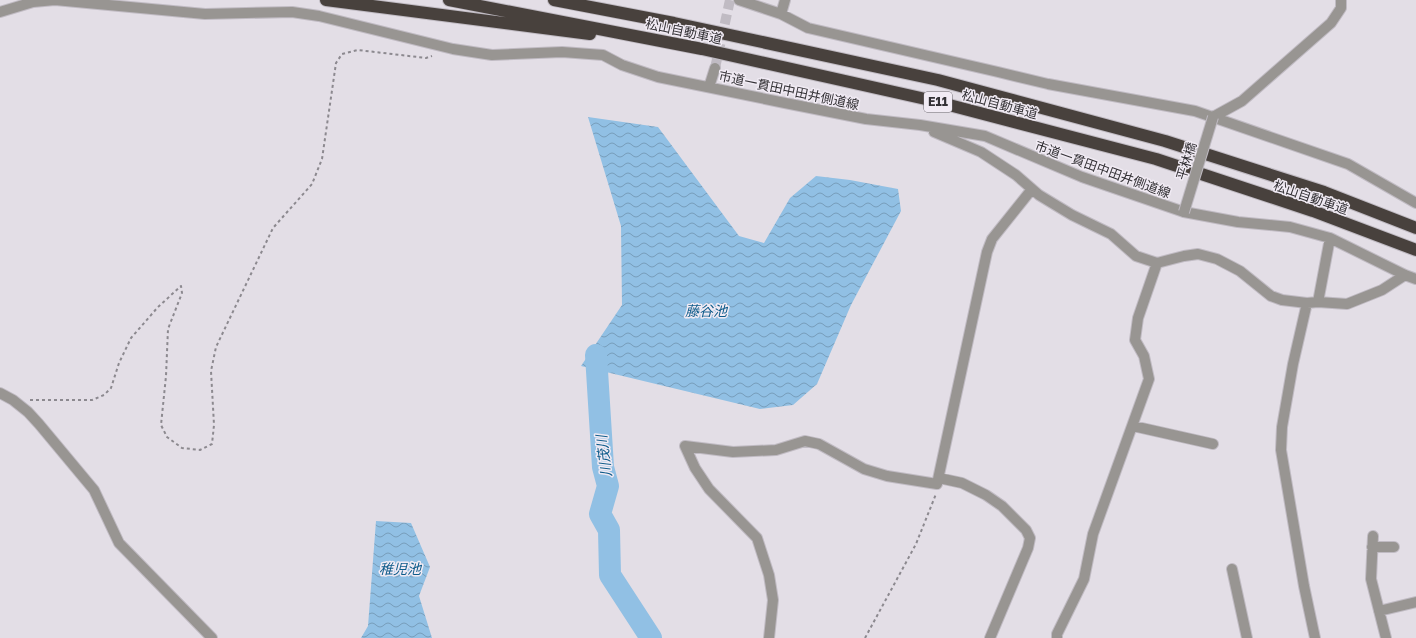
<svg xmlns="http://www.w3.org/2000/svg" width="1416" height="638" viewBox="0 0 1416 638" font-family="'Golos Text','Noto Sans JP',sans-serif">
  <defs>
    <pattern id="water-waves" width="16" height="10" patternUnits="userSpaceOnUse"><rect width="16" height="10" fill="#91c0e4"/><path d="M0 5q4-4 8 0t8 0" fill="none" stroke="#779dba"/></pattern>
  </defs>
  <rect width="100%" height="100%" fill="#e3dee6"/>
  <path fill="url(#water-waves)" d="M 588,117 L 658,127 L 739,236 L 764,243 L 790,198 L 816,176 L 850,180 L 898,189 L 901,211 L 851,305 L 817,384 L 793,405 L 760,409 L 581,366 L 622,305 L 621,226 Z
    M 376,521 L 411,523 L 430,567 L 419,596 L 432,638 L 361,638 L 368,626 Z"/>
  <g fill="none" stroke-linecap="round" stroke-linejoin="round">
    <path stroke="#91c0e4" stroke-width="22" d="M 596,355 L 603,467 L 608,486 L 600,514 L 609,530 L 610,575 L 651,638"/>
    <path stroke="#c0bbc3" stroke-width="10" stroke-dasharray="10 5" stroke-linecap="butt" d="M 715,68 L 730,0"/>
    <g stroke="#c0bbc3" stroke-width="12">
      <path id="minor" d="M 739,0 L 781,14 L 808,28 L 998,72 L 1048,84 L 1195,111 L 1348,164 L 1416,203
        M 0,12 L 33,2 L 55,0 L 205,14 L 292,12 L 319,16 L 453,49 L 492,55 L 562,52 L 603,55 L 622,65 L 658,77 L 785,103 L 866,119 L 920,125 L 985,136 L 1082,177 L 1184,212 L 1238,222 L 1290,227 L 1330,238 L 1405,275 L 1416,279
        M 781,14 L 785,0
        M 709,87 L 715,68
        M 1213,117 L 1242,101 L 1331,23 L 1341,8 L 1341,0
        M 934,132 L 981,152 L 1016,175 L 1039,195 L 1072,215 L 1111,234 L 1136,256 L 1157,263 L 1184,256 L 1198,254 L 1217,259 L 1240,271 L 1271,296 L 1282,300 L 1307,303 L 1318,302 L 1347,304 L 1382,290 L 1405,275
        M 1318,302 L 1330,238
        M 1307,303 L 1293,364 L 1282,427 L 1281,450 L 1304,586 L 1315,638
        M 0,393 L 13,400 L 28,412 L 39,424 L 94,490 L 119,543 L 212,638
        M 1133,426 L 1213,444
        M 685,446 L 733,452 L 776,450 L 805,441 L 819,444 L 864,469 L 887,476 L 937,484 L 987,252 L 992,239 L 1032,189
        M 685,446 L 695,468 L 709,489 L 757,538 L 769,575 L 773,600 L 769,638
        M 939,478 L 962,483 L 986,495 L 1002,506 L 1026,530 L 1030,538 L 1028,548 L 990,638
        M 1373,536 L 1371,579 L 1386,638
        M 1372,547 L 1394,547
        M 1232,569 L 1247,638
        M 1379,611 L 1416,602
        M 1057,638 L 1057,634 L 1084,579 L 1093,534 L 1149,379 L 1144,356 L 1135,340 L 1138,318 L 1157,263"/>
    </g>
    <g stroke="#c0bbc3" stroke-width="14">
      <path id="highway" d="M 326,0 L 590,34
        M 449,0 L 702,49 L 930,100 L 1156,159 L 1313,211 L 1416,250
        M 554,0 L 674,23 L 938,80 L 1165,141 L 1324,192 L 1416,228"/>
    </g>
    <path stroke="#8c898f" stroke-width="2" stroke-dasharray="3 3" stroke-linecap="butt" d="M 30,400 L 92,400 L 104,395 L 111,388 L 119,363 L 131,338 L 158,307 L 181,286 L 182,293 L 168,329 L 166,376 L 161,425 L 167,437 L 182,448 L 200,450 L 212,444 L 214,425 L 211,371 L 216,347 L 273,228 L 312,184 L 322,159 L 336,63 L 342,54 L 358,50 L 426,58 L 432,56
      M 865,638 L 916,544 L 936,494"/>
    <use href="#minor" stroke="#989592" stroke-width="10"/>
    <use href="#highway" stroke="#48413d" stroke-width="12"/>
    <g stroke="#c0bbc3" stroke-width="12" stroke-linecap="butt">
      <path id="minor-bridge" d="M 1184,212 L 1213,117"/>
    </g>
    <use href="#minor-bridge" stroke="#989592" stroke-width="10"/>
  </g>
  <g text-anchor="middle" stroke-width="3" stroke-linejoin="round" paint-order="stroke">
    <rect fill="#f1ebf4" stroke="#6c696e" stroke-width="1" x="924" y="92" width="28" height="20" rx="3"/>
    <g font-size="12" font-weight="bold" fill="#333135">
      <text x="938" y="106">E11</text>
    </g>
    <g font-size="13" fill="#333135" stroke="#f1ebf4">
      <text transform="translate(684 31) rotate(12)" y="5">松山自動車道</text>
      <text transform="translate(789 90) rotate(12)" y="5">市道一貫田中田井側道線</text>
      <text transform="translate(1000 104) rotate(15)" y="5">松山自動車道</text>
      <text transform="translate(1186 161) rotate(-73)" y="5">平林橋</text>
      <text transform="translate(1103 169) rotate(20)" y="5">市道一貫田中田井側道線</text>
      <text transform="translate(1311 197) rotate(19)" y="5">松山自動車道</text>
    </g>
    <g font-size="14" font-style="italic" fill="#0d5b8a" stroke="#f1ebf4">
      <text x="706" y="316">藤谷池</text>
      <text transform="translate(604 456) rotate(-97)" y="5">川茂川</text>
      <text x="400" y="574">稚児池</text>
    </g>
  </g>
</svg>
